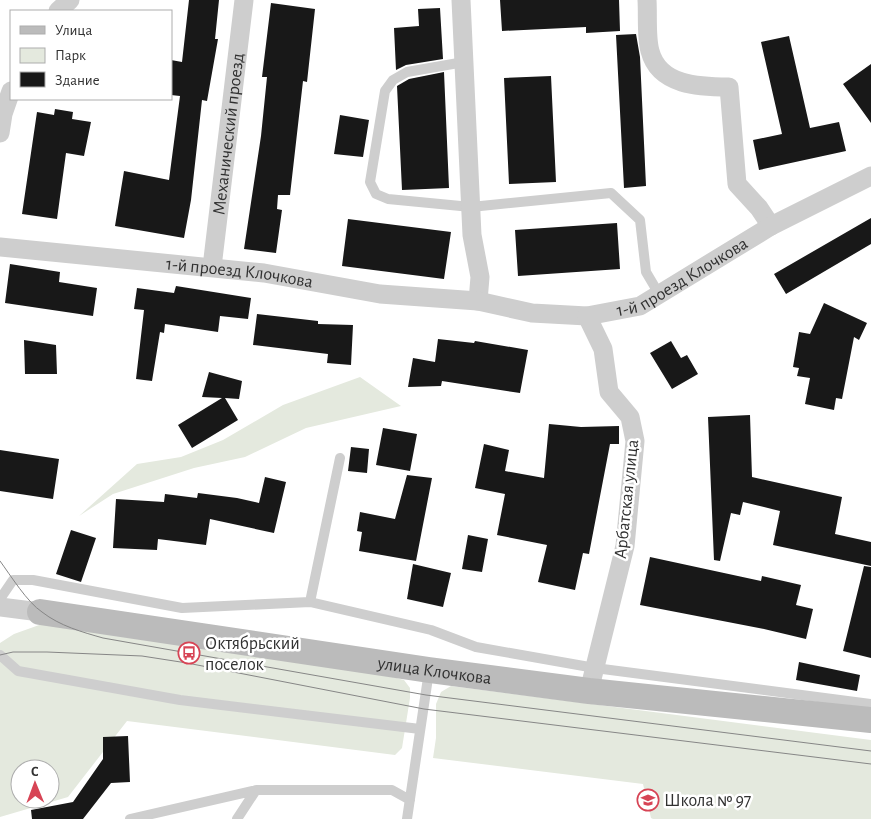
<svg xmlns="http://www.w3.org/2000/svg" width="871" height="819" viewBox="0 0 871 819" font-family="'Alegreya Sans',sans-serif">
  <rect width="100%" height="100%" fill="#fff"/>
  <path fill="#e4e9de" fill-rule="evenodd" d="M 360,377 L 401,406 L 306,428 L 245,457 L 194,468 L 113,494 L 79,516 L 137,464 L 181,457 L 223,440 L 283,405 Z
    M 42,624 L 370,671 L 404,680 L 410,688 L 410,698 L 402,748 L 395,755 L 127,721 L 68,797 L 0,817 L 0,643 L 14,634 ZM 20,769 L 50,769 L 50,799 L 20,799 Z
    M 451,686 L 871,740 L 871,819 L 653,819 L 651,818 L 643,784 L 433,758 L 436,738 L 436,704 L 441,692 Z"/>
  <path fill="#181818" d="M 189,0 L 219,0 L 215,39 L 218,39 L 207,101 L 202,100 L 191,200 L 184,238 L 115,226 L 124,171 L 169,180 L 180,96 L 171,95 L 171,60 L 182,62 Z
    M 500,0 L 619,0 L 620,31 L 586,33 L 586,27 L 502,31 Z
    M 271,3 L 315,9 L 307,82 L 303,81 L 290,195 L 278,195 L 277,209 L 282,210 L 276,253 L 244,249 L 261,136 L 267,77 L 262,77 Z
    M 440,8 L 443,59 L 406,65 L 396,70 L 394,28 L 419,26 L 418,9 Z
    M 636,34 L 640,57 L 646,186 L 624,188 L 616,35 Z
    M 789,36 L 810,128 L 839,122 L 846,151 L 759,170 L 753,140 L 782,134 L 761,42 Z
    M 871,64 L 871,123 L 843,84 Z
    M 444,72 L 449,188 L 402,190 L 397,86 L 409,79 Z
    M 551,76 L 556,182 L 509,184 L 504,78 Z
    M 55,109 L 73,112 L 72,119 L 91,122 L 84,156 L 66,153 L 57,219 L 22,214 L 37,112 L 54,115 Z
    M 340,115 L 369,120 L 363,157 L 334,154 Z
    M 871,218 L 871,244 L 786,294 L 774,274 Z
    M 348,219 L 451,232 L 444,279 L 342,266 Z
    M 617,223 L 620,269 L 518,276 L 515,230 Z
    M 10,264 L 60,272 L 59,282 L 97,288 L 93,316 L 5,303 Z
    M 176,286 L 251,298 L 248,319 L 220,316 L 218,332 L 165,324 L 164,333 L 160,332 L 152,381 L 136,379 L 144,310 L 134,309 L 137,288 L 174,293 Z
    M 824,303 L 867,323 L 859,340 L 854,337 L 842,399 L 836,398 L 834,410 L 805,404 L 810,378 L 797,376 L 799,368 L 793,367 L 799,332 L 810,334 Z
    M 257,314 L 318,321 L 318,324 L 353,325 L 351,365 L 327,363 L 328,354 L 253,345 Z
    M 438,339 L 474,343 L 475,341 L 528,350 L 520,393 L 442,381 L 441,386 L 408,387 L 413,358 L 435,362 Z
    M 24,340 L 56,345 L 57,374 L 25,374 Z
    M 671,341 L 681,358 L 687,355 L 698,374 L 672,389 L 650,353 Z
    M 209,372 L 242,381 L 239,399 L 225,398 L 238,420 L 192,448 L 178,425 L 222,398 L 202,397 Z
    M 750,415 L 752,477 L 842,497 L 835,534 L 871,542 L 871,566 L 773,545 L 780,511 L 743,502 L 740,515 L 731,513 L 720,561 L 714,560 L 708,417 Z
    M 549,424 L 581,427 L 619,426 L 619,444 L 610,444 L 589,554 L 583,553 L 575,590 L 538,582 L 547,545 L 497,535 L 505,494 L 475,488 L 484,444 L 509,450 L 505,471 L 544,478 Z
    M 383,428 L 417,434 L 410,471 L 376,465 Z
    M 351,447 L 369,449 L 367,473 L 348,471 Z
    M 0,450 L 59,459 L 53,499 L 0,491 Z
    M 407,475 L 432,478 L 416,561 L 359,551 L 362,532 L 357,531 L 360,512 L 395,519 Z
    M 265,477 L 286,482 L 274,533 L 210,519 L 206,545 L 158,539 L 157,550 L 113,548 L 116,499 L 164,502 L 165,494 L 197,498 L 198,493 L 237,498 L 259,503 Z
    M 71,530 L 96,538 L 81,582 L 56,574 Z
    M 468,535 L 488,539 L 482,572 L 462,569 Z
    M 650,557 L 761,581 L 762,576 L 801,585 L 796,605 L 813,609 L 806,639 L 764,629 L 640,605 Z
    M 413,564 L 451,573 L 443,607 L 407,599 Z
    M 864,566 L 871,567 L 871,658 L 843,651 Z
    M 799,662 L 860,675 L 857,691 L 796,680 Z
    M 128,736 L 130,782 L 111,783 L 83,819 L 32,819 L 31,810 L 73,802 L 103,759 L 103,737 Z"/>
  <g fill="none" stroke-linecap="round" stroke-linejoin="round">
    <path stroke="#cecece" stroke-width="10" d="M 464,62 L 407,72 L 393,80 L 385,91 L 370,182 L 376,194 L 388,199 L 471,207 L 611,193 L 640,220 L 646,272 L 659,294
      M 0,599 L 13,580 L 33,580 L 182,608 L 310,602 L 431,630 L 476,647 L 595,668 L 871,704
      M 310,602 L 340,458
      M 0,655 L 18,671 L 180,700 L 420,729
      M 130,819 L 256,790
      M 237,819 L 256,790 L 392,790 L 410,800
      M 407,819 L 429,671"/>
    <g stroke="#cecece" stroke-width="19">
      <path d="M 461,0 L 472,235 L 480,277 L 478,301"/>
      <path d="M 647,0 C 648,14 646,38 650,51 C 659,86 700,87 729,87 L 737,184 L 759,208 L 771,226"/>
      <path d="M 58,11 L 70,0"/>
      <path d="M 0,133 L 3,114 L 11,91"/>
      <path id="s1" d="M 0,247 L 264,273 L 380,294 L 478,301 L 532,313 L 587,316 L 640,306 L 771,226 L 871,176"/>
      <path id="s2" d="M 212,267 L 244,0"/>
      <path d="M 587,316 L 603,349 L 609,392 L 630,417 L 635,441 L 625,546 L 589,691"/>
      <path d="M 0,607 L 40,612"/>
    </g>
    <path stroke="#bbb" stroke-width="26" id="s3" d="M 40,612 L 429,670 L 589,691 L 871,720"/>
    <path stroke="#868686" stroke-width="1" d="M 0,561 C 11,576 27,602 42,612 C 60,626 82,632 103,638 L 426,695 L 871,751
      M 0,655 L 13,652 L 47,652 L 142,656 L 187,663 L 424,709 L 871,764"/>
  </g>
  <defs>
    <g id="bus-ring" transform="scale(1.125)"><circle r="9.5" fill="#fff" stroke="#d74455" stroke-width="1.5"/><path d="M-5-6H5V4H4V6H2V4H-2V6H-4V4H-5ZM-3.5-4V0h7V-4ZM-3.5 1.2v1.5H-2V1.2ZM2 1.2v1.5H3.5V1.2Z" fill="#d74455"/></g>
    <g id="school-ring" transform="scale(1.125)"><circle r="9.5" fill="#fff" stroke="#d74455" stroke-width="1.5"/><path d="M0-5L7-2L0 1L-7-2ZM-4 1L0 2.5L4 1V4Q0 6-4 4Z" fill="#d74455"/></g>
  </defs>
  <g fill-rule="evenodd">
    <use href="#bus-ring" x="189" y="653"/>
    <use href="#school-ring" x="648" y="800"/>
  </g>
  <g text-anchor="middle" stroke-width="5" stroke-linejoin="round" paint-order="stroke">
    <g font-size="18" fill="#313131" stroke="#fff">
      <text dy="6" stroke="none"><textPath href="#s2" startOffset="134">Механический проезд</textPath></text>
      <text dy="6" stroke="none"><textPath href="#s1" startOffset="241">1-й проезд Клочкова</textPath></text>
      <text dy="6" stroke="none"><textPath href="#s1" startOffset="696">1-й проезд Клочкова</textPath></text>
      <text transform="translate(626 499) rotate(-84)" y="6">Арбатская улица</text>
      <text dy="6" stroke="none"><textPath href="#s3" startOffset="399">улица Клочкова</textPath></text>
    </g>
    <g font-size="18" fill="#313131" stroke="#fff" text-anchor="start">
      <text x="205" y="649">Октябрьский<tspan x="205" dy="21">поселок</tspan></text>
      <text x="664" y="806">Школа № 97</text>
    </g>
  </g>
  <rect x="10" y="10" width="162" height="90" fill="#ffffff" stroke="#adadad"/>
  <rect x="20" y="26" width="25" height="8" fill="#bbbbbb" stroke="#adadad"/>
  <text x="55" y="35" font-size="15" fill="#313131">Улица</text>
  <rect x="20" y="48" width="25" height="15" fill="#e4e9de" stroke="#adadad"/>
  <text x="55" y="60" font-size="15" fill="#313131">Парк</text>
  <rect x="20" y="72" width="25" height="15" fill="#181818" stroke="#adadad"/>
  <text x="55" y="85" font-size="15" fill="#313131">Здание</text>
  <g transform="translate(35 784) rotate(359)"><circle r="24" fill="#ffffff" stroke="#adadad"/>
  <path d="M0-4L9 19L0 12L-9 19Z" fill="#d74455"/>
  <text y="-8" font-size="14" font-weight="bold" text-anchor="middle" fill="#313131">С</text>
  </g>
</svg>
